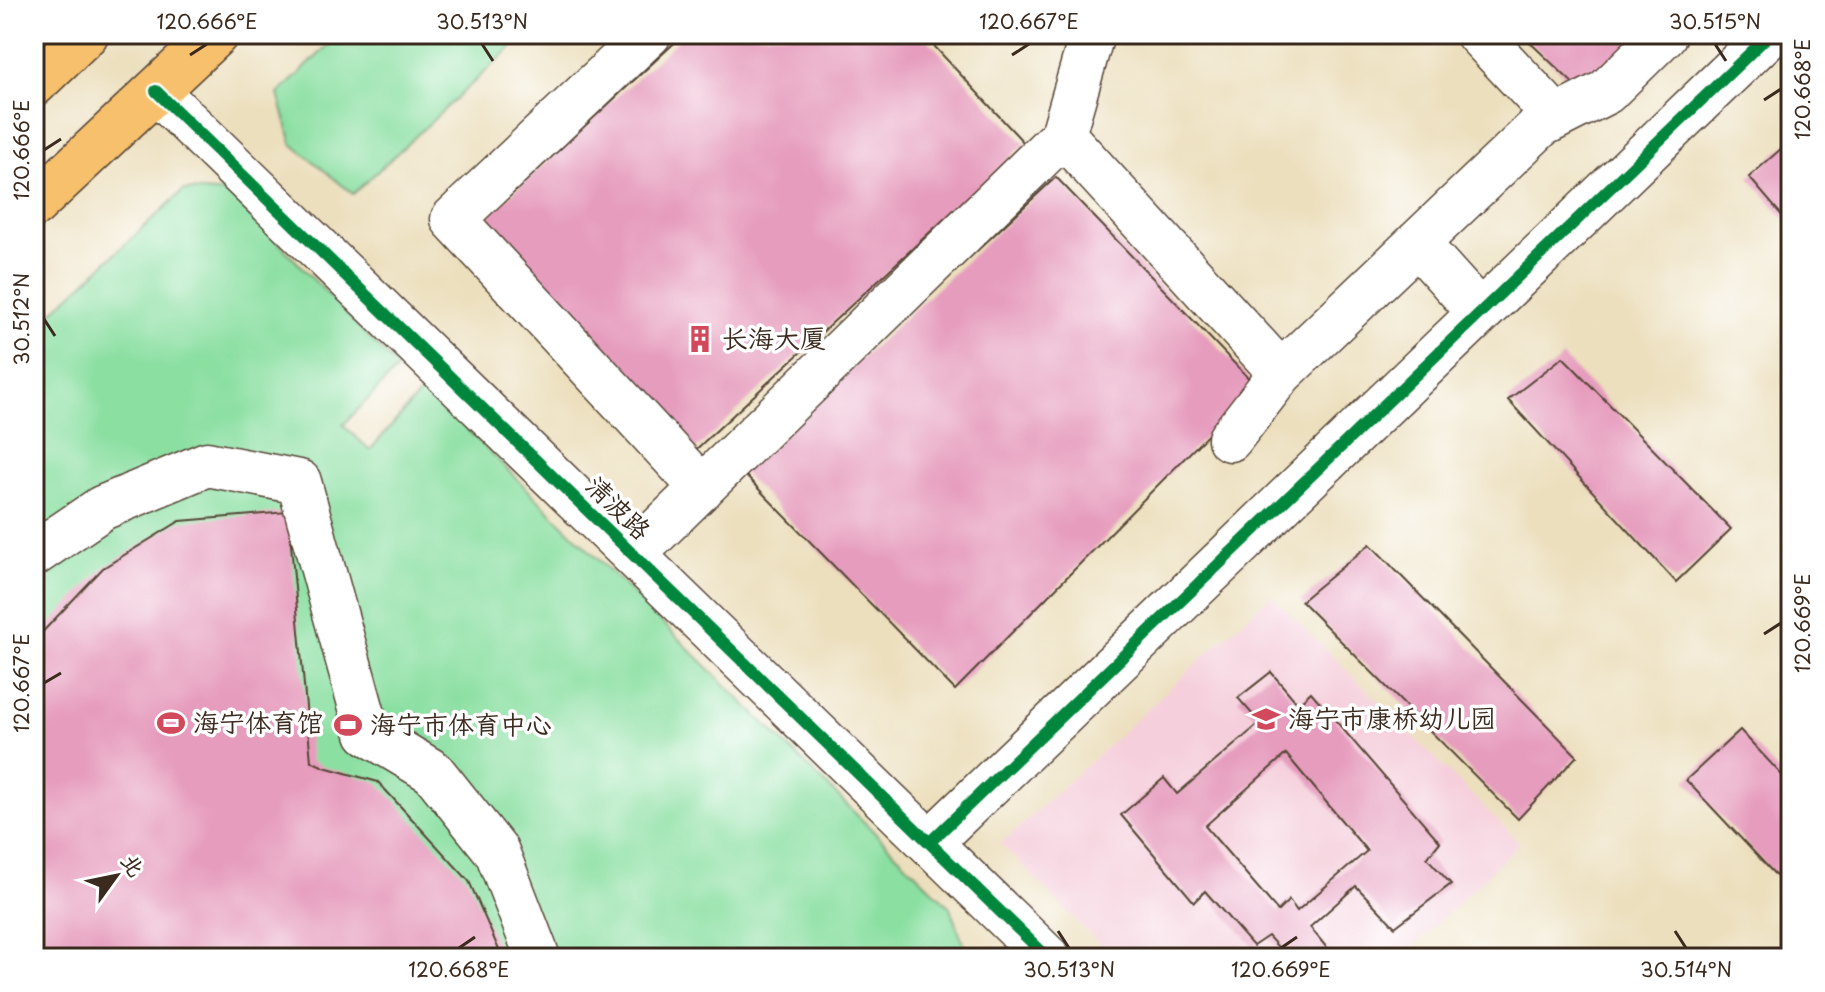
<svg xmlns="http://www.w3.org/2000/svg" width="1825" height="992" viewBox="0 0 1825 992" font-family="'Playpen Sans','LXGW WenKai TC',sans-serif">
  <rect width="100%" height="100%" fill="#fff"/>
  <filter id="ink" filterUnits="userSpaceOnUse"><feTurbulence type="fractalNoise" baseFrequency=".0125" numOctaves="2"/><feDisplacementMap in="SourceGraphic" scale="16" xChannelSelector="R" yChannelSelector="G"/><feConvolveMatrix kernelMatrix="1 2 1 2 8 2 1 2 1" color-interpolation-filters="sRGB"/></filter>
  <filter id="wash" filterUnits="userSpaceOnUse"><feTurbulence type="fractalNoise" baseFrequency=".006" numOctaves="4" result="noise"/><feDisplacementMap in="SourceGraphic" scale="32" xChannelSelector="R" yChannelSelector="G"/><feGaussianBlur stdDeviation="1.8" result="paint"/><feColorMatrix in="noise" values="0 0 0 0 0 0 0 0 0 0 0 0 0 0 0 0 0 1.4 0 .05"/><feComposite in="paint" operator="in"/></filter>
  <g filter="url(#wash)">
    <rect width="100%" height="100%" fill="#ecdfbd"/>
    <path fill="#f5cfdb" d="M 1271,595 L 1520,843 L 1402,958 L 1113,958 L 1001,844 Z"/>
    <path fill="#8adfa1" stroke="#628460" stroke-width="2" d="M 340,34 L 526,34 L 353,194 L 292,144 L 278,94 Z
      M 184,190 L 231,193 L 398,368 L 343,425 L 370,450 L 425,388 L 949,906 L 966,950 L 960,958 L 34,958 L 34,329 Z"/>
    <g id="blocks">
      <path fill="#e69cbd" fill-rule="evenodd" d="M 684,34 L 923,34 L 1025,144 L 691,454 L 479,224 Z
        M 1521,34 L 1642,34 L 1580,90 Z
        M 1791,140 L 1791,226 L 1749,177 Z
        M 1056,177 L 1256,386 L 955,690 L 741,471 Z
        M 1563,357 L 1731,529 L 1676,582 L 1508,400 Z
        M 288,512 L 311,761 L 324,767 L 378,782 L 469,881 L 499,950 L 500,958 L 34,958 L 34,641 L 103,568 L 180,521 Z
        M 1370,544 L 1577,756 L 1518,819 L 1301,601 Z
        M 1271,672 L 1298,704 L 1311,692 L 1440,842 L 1427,858 L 1451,884 L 1395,927 L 1356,886 L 1310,927 L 1335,958 L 1288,958 L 1268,936 L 1253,946 L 1205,891 L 1194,902 L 1121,815 L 1164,778 L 1177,794 L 1260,723 L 1238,698 ZM 1286,754 L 1367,851 L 1297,911 L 1289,900 L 1278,911 L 1205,826 Z
        M 1740,730 L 1791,785 L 1791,876 L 1783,883 L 1686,780 Z"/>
    </g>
  </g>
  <g filter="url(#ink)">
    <use href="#blocks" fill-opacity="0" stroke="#564536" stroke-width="2"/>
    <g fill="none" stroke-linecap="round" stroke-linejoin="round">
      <g stroke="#564536" stroke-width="47">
        <path id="minor" d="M 649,34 L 453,219 L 702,488
          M 1478,34 L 1556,117
          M 156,91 L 1048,958
          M 1063,135 L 1281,373
          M 1417,243 L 1480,313
          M 1230,439 L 1281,373 L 1541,125 L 1606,92 L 1665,34
          M 34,554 L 102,508 L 207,464 L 299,482 L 368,733 L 433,772 L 497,852 L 538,958
          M 634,554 L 1063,135 L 1092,34
          M 930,842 L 1770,34"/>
      </g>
      <g stroke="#564536" stroke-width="47">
        <path id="highway" d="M 34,84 L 86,34
          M 34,205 L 216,34"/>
      </g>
      <use href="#minor" stroke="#fff" stroke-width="44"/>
      <use href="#highway" stroke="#f7c06c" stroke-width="44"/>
      <g stroke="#fff" stroke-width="17">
        <path id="cycleway" d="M 156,91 L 1048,958
          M 930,842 L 1770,34"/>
      </g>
      <use href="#cycleway" stroke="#00873e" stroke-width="12"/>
    </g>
  </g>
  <path fill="none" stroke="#3b2a1e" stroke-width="3" d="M 482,44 L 493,61M 1715,44 L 1726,61M 190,55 L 207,44M 1012,55 L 1029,44M 1764,100 L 1781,89M 44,150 L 61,139M 44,319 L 55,336M 1764,634 L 1781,623M 44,683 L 61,673M 1058,931 L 1069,948M 1675,931 L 1686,948M 459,948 L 475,937M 1281,948 L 1297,937"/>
  <defs>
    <g id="building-bare" transform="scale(2.16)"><path d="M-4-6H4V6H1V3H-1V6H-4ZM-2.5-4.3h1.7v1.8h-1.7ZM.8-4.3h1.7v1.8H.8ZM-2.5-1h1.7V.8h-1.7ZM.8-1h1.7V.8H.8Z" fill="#d1495b" stroke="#fff" stroke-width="2.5" paint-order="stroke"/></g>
    <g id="school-bare" transform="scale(2.16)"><path d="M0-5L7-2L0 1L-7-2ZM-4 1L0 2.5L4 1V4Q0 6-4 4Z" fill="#d1495b" stroke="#fff" stroke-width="2.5" paint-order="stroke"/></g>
    <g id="stadium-bare" transform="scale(2.16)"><path d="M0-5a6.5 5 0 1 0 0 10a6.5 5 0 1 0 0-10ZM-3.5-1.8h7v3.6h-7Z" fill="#d1495b" stroke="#fff" stroke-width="2.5" paint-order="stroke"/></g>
  </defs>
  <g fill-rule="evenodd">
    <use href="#building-bare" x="700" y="339"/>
    <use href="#school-bare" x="1266" y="719"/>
    <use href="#stadium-bare" x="171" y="723"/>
    <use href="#stadium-bare" x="348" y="725"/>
  </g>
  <g text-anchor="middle" stroke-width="7" stroke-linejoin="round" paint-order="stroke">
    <g font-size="26" fill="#3b2a1e" stroke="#fff" text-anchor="start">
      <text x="722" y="348">长海大厦</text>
      <text x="1288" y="728">海宁市康桥幼儿园</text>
      <text x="193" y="732">海宁体育馆</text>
      <text x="370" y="734">海宁市体育中心</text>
    </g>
    <g font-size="26" fill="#3b2a1e" stroke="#fff">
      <text transform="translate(618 508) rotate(44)" y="9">清波路</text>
    </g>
  </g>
  <rect width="1825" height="992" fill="none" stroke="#fff" stroke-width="88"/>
  <g transform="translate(116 876) rotate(57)" stroke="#ffffff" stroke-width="6" paint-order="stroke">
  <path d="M0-6L14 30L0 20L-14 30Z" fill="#3b2a1e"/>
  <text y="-12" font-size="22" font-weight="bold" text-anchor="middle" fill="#3b2a1e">北</text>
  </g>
  <rect x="44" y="44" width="1737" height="904" fill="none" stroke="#3b2a1e" stroke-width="3"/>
  <g font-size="20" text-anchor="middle" fill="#3b2a1e">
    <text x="207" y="29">120.666°E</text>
    <text x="482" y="29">30.513°N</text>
    <text x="1029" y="29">120.667°E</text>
    <text x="1715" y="29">30.515°N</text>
    <text transform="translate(1803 89) rotate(-90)" y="7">120.668°E</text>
    <text transform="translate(22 150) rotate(-90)" y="7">120.666°E</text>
    <text transform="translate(22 319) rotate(-90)" y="7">30.512°N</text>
    <text transform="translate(1803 623) rotate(-90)" y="7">120.669°E</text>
    <text transform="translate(22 683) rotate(-90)" y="7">120.667°E</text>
    <text x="459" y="977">120.668°E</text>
    <text x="1069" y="977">30.513°N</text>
    <text x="1281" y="977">120.669°E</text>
    <text x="1686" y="977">30.514°N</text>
  </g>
</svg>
